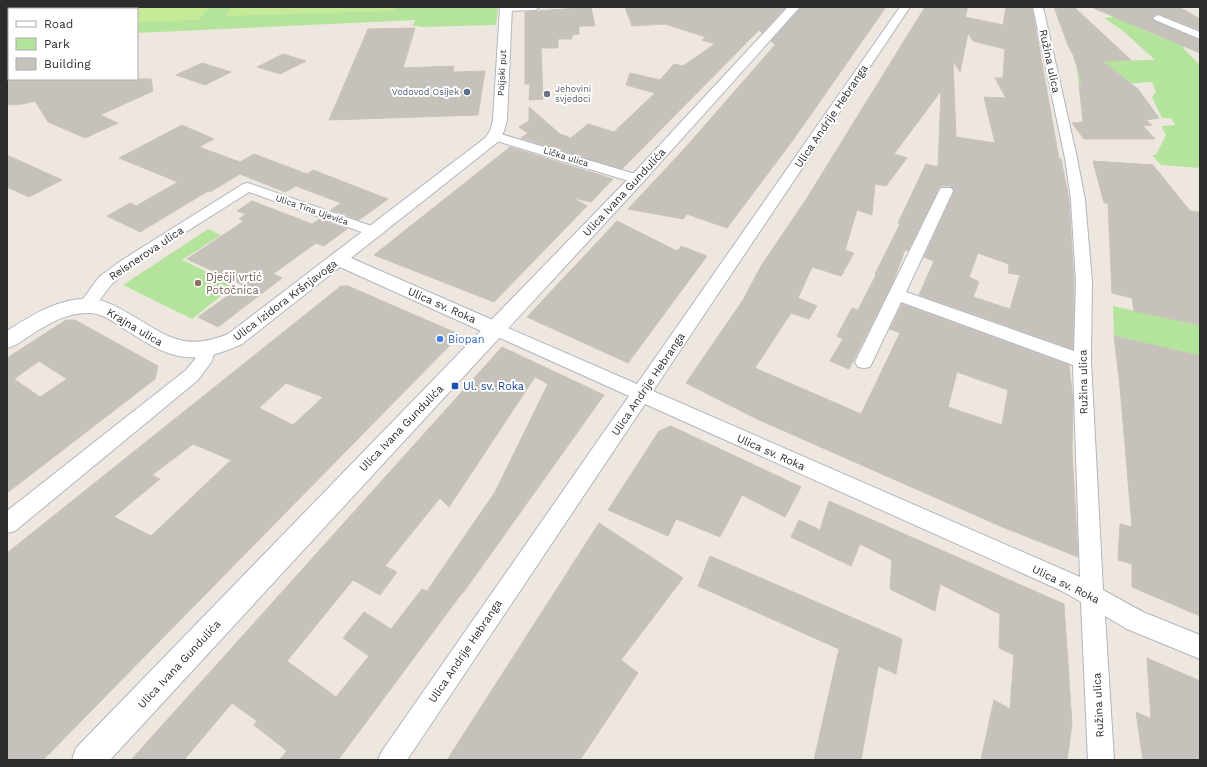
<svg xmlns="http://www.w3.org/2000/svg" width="1207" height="767" viewBox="0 0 1207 767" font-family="'Work Sans',sans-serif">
  <rect width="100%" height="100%" fill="#ede7df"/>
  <path fill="#b4e39c" d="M 91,7 L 498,7 L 496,25 L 420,27 L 420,26 L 413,26 L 415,20 L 137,33 L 137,9 L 88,9 Z
    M 1143,15 L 1132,25 L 1183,46 L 1184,49 L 1200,65 L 1200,168 L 1161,165 L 1152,155 L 1156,155 L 1166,135 L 1161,126 L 1175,125 L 1171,118 L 1162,118 L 1152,97 L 1156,92 L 1152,82 L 1106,85 L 1101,82 L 1079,84 L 1077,69 L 1108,68 L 1100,61 L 1155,60 L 1122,30 L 1104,18 Z
    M 208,229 L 221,235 L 182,260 L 235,285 L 192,319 L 123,285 Z
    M 1113,306 L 1200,325 L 1200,356 L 1114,336 Z"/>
  <path fill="#c7ea98" d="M 114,7 L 209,7 L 199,20 L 137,22 L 137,9 L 112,9 Z
    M 231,7 L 394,7 L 393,11 L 225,16 Z"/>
  <path fill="#c6c1ba" stroke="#c9c3b8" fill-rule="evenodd" d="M 591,7 L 595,26 L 579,26 L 579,34 L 572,35 L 572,39 L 558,39 L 558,48 L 541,48 L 543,99 L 529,100 L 530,84 L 525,84 L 525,12 Z
    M 625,7 L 786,7 L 762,33 L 759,30 L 622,169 L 521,138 L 528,133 L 519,127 L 529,121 L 529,107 L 560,134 L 571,138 L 588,124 L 614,132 L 655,93 L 626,85 L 630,73 L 660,80 L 674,64 L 683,66 L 715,44 L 702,40 L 706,37 L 665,24 L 632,26 Z
    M 801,7 L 886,7 L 793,140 L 727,228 L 687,214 L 683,219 L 628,209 L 686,147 L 775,45 L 771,41 Z
    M 925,7 L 968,7 L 965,17 L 1003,25 L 1006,7 L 1032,7 L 1059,159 L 1061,159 L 1069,200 L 1074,282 L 1073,349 L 919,295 L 934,261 L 924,257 L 954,192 L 951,186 L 941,186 L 938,190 L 908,251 L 905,250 L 892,284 L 849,369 L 830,361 L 843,339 L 837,336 L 852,308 L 858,310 L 876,275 L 875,274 L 900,224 L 898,223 L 926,164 L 938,167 L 941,91 L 894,154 L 907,158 L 886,186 L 875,184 L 872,215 L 857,210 L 845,250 L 854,253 L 841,276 L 812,267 L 798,298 L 817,306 L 809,319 L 791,313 L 755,368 L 861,414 L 900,333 L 890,329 L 902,304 L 1069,365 L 1073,401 L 1072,450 L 1078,557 L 1000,526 L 757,419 L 686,383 L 743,300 L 761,266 L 807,198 ZM 968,33 L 973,41 L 1005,49 L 1003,78 L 995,78 L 1006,98 L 984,97 L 995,143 L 956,137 L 953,61 L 960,72 ZM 978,253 L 1009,264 L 1008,273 L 1020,275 L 1010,309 L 973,297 L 979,282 L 969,277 ZM 957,372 L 1008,390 L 1002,425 L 948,407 Z
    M 1054,7 L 1074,7 L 1131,60 L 1102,61 L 1138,89 L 1159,118 L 1146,120 L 1152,125 L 1143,126 L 1155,139 L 1084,139 L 1072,123 L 1083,122 L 1079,84 L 1082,84 L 1074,57 L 1068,45 Z
    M 1091,7 L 1179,7 L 1200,19 L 1200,30 L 1159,14 L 1152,17 L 1152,19 L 1200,40 L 1200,53 Z
    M 415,28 L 403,68 L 454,66 L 453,72 L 485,71 L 478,115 L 329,120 L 368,29 Z
    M 283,54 L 306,61 L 280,74 L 257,67 Z
    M 202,63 L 231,72 L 205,85 L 176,75 Z
    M 20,79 L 151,79 L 153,91 L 100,115 L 118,123 L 85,138 L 48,122 L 35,101 L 23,104 L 7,105 L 7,80 Z
    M 182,125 L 214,139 L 199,147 L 240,162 L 254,154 L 307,174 L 313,170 L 388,199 L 359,220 L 331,210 L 341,203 L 296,186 L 285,192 L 240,174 L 210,192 L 208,191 L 140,232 L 107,216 L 130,203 L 136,206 L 178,182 L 119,158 Z
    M 510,147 L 613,179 L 591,202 L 573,198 L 587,206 L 494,302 L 374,255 Z
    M 7,155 L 62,180 L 29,197 L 7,187 Z
    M 1093,161 L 1153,165 L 1190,211 L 1200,212 L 1200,325 L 1134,311 L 1132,298 L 1112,293 L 1108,203 L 1104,203 Z
    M 252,201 L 312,224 L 320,219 L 347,229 L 324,246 L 316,243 L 273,274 L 282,278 L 218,327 L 198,317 L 243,285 L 187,259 L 244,221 L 239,219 L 246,214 L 237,211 Z
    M 617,221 L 677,251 L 681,246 L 707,256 L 628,363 L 527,317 Z
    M 341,286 L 348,286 L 454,332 L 454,341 L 43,760 L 7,760 L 7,553 ZM 286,383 L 323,397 L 293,425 L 259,408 ZM 193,444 L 231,460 L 151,536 L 114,517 L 160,479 L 152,475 Z
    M 66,320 L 75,320 L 158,366 L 155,379 L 7,493 L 7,358 ZM 39,361 L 67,379 L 40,397 L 14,379 Z
    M 1114,336 L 1200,356 L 1200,616 L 1132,587 L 1132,564 L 1118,560 L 1120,524 L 1132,527 L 1120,387 Z
    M 502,347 L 604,395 L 463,593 L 462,593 L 338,760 L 279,760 L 287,751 L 254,725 L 257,721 L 232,703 L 184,760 L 131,760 ZM 535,377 L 548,384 L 495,492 L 427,591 L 422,589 L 391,629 L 364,612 L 343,638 L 369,656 L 336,697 L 287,661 L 353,580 L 380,595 L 397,572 L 385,566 L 440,498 L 449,507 Z
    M 671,426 L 801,487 L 785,517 L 742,495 L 720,537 L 676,519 L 668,536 L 608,510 L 659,431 Z
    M 829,501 L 1064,604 L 1072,724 L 1067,760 L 981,760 L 994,700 L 1010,709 L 1014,655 L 999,648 L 1000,614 L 940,584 L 935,611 L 890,589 L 892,560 L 860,544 L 851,566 L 791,537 L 799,520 L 820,530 Z
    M 599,523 L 683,578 L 621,660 L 638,673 L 580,760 L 447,760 Z
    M 710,556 L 902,639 L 896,674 L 878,666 L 861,760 L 814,760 L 839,649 L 698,586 Z
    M 1147,658 L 1200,681 L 1200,760 L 1143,760 L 1136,712 L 1151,719 Z"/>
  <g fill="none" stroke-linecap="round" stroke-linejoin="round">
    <g stroke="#b2b5bf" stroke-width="2">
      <path id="minor" d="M 501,7 L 540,7 L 535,10 L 505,11 L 502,10 Z
        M 900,7 L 910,7 L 653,391 L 1080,577 L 1073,365 L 901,302 L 870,367 L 864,368 L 858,367 L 855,362 L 939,191 L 941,188 L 951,188 L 953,191 L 906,292 L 1074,351 L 1076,282 L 1071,200 L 1065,158 L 1033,7 L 1043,7 L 1077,158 L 1085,200 L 1092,282 L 1091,361 L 1103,590 L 1143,612 L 1200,635 L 1200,659 L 1127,629 L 1105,616 L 1114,760 L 1088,760 L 1081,602 L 1062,591 L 645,404 L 407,760 L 378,760 L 382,751 L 629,396 L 489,333 L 487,329 L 489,325 L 495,323 L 501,325 L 637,384 Z
        M 1158,15 L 1200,32 L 1200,39 L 1155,20 L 1153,18 Z
        M 494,132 L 642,176 L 644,179 L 642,182 L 632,182 L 490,139 L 488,136 L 490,133 Z
        M 248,183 L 380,229 L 382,232 L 380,235 L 375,236 L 370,235 L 249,192 L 129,268 L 111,285 L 92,310 L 86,312 L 80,310 L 78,306 L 99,277 L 119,262 L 243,184 Z
        M 206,343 L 212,345 L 215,349 L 212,361 L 198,380 L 15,531 L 7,533 L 7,511 L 186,370 L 195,359 L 200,345 Z"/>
    </g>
    <g stroke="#b2b5bf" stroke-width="2">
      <path id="tertiary" d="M 500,7 L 512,7 L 507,120 L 504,131 L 499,141 L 351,258 L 502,324 L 505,329 L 502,334 L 495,336 L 488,334 L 340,267 L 242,344 C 190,368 169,358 123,328 C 113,322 102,313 90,313 C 68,312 49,323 31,335 C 23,340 16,346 7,348 L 7,331 C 32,315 60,297 92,299 C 104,300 116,306 126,312 C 165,334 182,353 228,334 L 485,138 L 490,131 L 493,120 Z"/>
    </g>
    <g stroke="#b2b5bf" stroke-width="2">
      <path id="secondary" d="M 788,7 L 800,7 L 643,182 L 110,760 L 72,760 L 76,748 L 631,176 Z"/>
    </g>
    <use href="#minor" fill="#fff" fill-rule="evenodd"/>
    <use href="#tertiary" fill="#fff" fill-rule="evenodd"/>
    <use href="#secondary" fill="#fff" fill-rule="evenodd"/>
  </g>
  <circle fill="#5c6f8a" stroke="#fff" stroke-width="1.5" cx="467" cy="92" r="4"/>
  <circle fill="#6b7280" stroke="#fff" stroke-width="1.5" cx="547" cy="94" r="4"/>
  <circle fill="#8d6e63" stroke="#fff" stroke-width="1.5" cx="198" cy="283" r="4"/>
  <circle fill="#3f7fe0" stroke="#fff" stroke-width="1.5" cx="440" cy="339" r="4"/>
  <rect fill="#1a4fb4" stroke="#fff" stroke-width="1.5" x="451" y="382" width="8" height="8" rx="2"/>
  <g text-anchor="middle" stroke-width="4" stroke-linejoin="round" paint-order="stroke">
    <g font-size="9" fill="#2c2c2c" stroke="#fff">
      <text transform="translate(502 73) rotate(-87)" y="3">Poljski put</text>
      <text transform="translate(566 157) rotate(17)" y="3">Lička ulica</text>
      <text transform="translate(312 210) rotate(19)" y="3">Ulica Tina Ujevića</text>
    </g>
    <g font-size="9" fill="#5b616d" stroke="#fff" text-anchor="start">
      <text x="555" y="92">Jehovini<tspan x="555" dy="10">svjedoci</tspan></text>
    </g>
    <g font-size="9" fill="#4e5e75" stroke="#fff" text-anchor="end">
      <text x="459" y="95">Vodovod Osijek</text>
    </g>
    <g font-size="11" fill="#2c2c2c" stroke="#fff">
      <text transform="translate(1050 61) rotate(78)" y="4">Ružina ulica</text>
      <text transform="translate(831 116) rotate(-56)" y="4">Ulica Andrije Hebranga</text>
      <text transform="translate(624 192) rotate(-47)" y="4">Ulica Ivana Gundulića</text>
      <text transform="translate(146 253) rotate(-34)" y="4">Reisnerova ulica</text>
      <text transform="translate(285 300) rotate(-37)" y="4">Ulica Izidora Kršnjavoga</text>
      <text transform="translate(442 305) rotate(24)" y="4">Ulica sv. Roka</text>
      <text transform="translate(135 327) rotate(31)" y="4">Krajna ulica</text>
      <text transform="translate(1083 382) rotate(-91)" y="4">Ružina ulica</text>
      <text transform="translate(648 384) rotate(-56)" y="4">Ulica Andrije Hebranga</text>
      <text transform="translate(401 428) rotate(-46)" y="4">Ulica Ivana Gundulića</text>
      <text transform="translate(771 452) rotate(24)" y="4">Ulica sv. Roka</text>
      <text transform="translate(1066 584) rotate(26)" y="4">Ulica sv. Roka</text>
      <text transform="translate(465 651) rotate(-56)" y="4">Ulica Andrije Hebranga</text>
      <text transform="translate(179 664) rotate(-47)" y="4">Ulica Ivana Gundulića</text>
      <text transform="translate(1098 705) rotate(-93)" y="4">Ružina ulica</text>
    </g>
    <g font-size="11" fill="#785e54" stroke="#fff" text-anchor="start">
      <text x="206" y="281">Dječji vrtić<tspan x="206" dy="13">Potočnica</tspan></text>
    </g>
    <g font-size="11" fill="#366cbe" stroke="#fff" text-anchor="start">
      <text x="448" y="343">Biopan</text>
    </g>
    <g font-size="11" fill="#164399" stroke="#fff" text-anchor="start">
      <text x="463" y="390">Ul. sv. Roka</text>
    </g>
  </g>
  <rect width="1207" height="767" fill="none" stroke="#2c2c2c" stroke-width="16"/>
  <rect x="8" y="8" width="130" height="72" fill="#ffffff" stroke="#ababab"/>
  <rect x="16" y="21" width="20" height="6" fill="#ffffff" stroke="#ababab"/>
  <text x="44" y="28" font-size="12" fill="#2c2c2c">Road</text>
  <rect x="16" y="38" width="20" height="12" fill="#b4e39c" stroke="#ababab"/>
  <text x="44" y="48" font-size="12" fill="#2c2c2c">Park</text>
  <rect x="16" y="58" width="20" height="12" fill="#c6c1ba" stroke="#ababab"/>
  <text x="44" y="68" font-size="12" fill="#2c2c2c">Building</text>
</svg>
